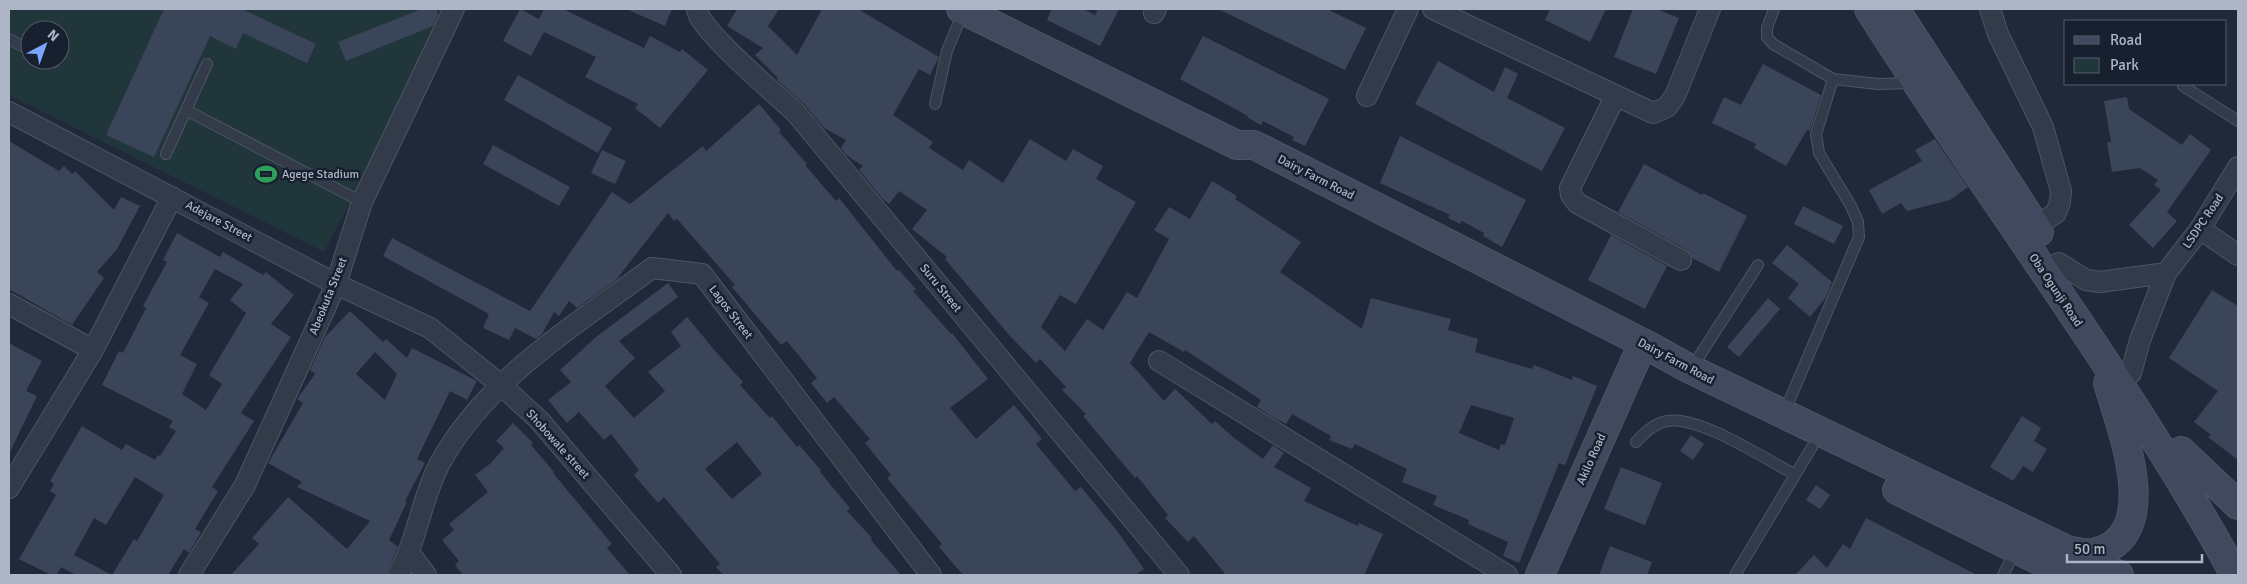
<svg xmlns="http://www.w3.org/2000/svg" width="2247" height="584" viewBox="0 0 2247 584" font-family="Signika,sans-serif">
  <rect width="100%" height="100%" fill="#1f293a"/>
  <path fill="#21363b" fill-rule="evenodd" d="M 9,9 L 452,9 L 324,252 L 9,95 ZM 30,30 L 60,30 L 60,60 L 30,60 Z"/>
  <path fill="#3a455a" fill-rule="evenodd" d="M 164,9 L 242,9 L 316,44 L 307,63 L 243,33 L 236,49 L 210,36 L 154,157 L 106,135 Z
    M 422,9 L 436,9 L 438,15 L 433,26 L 346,61 L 338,42 Z
    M 520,9 L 539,19 L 544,9 L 563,9 L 644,48 L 650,36 L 680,52 L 682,49 L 708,70 L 660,128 L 635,108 L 638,104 L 585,77 L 596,57 L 544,32 L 531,56 L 503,41 Z
    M 626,9 L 672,9 L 665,26 Z
    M 737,9 L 779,9 L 768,26 L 797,55 L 822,9 L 858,9 L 939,57 L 930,75 L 919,69 L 893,115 L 933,142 L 929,148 L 963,170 L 969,160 L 1003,183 L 1030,139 L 1066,161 L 1073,149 L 1103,166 L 1096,179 L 1136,202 L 1076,304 L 1060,295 L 1041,327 L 1065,351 L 1087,319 L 1103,330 L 1127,292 L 1137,298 L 1169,239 L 1154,230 L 1169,207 L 1190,219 L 1212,181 L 1237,196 L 1235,199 L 1301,242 L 1280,272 L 1362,329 L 1371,298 L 1451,319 L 1448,330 L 1478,339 L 1475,352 L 1532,369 L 1534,365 L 1572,380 L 1573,376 L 1597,386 L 1565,465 L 1559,463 L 1519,563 L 1503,556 L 1508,542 L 1468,524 L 1469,520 L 1433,505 L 1437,496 L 1402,482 L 1407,469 L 1355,444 L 1352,449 L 1329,440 L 1331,436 L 1292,414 L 1286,424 L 1274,418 L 1257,407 L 1261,400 L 1185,350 L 1184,352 L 1149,332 L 1130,363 L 1164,401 L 1175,389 L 1212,424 L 1215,421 L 1233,437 L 1263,459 L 1273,445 L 1284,453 L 1274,467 L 1311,488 L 1304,501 L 1358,526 L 1359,523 L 1383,534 L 1364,575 L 1226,575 L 1194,536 L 1188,542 L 1165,518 L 1168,515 L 1137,476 L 1135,478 L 1083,416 L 1086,414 L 1062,390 L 1066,387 L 1040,359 L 1036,363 L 1009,335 L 945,259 L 947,257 L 912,229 L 927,210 L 899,191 L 889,204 L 882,198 L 859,170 L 863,166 L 846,155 L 841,148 L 846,140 L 824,128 L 805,105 L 777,80 L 778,78 L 755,55 L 763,48 L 727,26 ZM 1471,405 L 1514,418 L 1505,445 L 1501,444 L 1499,450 L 1459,433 Z
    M 1052,9 L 1083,9 L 1095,15 L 1098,9 L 1119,9 L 1100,46 L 1047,20 Z
    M 1218,9 L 1327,9 L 1366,28 L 1345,70 Z
    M 1550,9 L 1606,9 L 1590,42 L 1545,20 Z
    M 1633,9 L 1657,9 L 1679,18 L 1656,74 L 1614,57 Z
    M 1203,36 L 1329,99 L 1305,146 L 1292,140 L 1294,137 L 1263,121 L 1261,125 L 1247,117 L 1248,116 L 1180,79 Z
    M 1438,61 L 1494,92 L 1505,67 L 1518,74 L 1507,98 L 1565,128 L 1542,171 L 1415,104 Z
    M 1763,64 L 1821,95 L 1811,128 L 1809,131 L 1807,130 L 1786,166 L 1754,148 L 1756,144 L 1712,123 L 1724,97 L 1741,105 Z
    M 518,75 L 612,128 L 598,153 L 504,100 Z
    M 2127,97 L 2129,109 L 2182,145 L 2190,134 L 2211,150 L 2167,212 L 2177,221 L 2153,248 L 2129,225 L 2161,190 L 2154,185 L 2158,180 L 2140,168 L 2112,172 L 2107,142 L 2111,142 L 2104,101 Z
    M 759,104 L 781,130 L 779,132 L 807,164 L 805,165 L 836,201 L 839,198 L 897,271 L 899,270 L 916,289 L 913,291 L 951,334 L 952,333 L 988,379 L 950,408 L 976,439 L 1014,405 L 1042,439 L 1036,444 L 1075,491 L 1081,487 L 1118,532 L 1144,569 L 1135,575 L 963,575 L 939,547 L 942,544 L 887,478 L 891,475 L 865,443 L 870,439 L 834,397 L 827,403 L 811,383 L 817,378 L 787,341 L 781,345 L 732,287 L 735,285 L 677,219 L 674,221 L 668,213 L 616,280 L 577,308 L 569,301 L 559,316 L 554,312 L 542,334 L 536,339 L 515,328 L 509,340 L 483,328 L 489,314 L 383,256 L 392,238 L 530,311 L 612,192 L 630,204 L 703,146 L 706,151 Z
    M 1400,136 L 1526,200 L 1502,247 L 1483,236 L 1484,233 L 1462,221 L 1460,224 L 1448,218 L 1450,215 L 1380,183 Z
    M 1935,139 L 1968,187 L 1950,200 L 1907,211 L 1901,203 L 1882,214 L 1869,190 L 1922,161 L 1915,150 Z
    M 9,141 L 59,171 L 64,166 L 72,174 L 75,171 L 114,210 L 121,197 L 140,206 L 117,249 L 97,272 L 104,278 L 72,325 L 9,289 Z
    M 493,145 L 570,187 L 559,206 L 483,164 Z
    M 602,150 L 626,161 L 615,184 L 591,173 Z
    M 1644,164 L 1702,195 L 1703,193 L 1747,216 L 1719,272 L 1692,258 L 1687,250 L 1618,212 Z
    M 1803,206 L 1843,226 L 1834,244 L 1794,224 Z
    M 177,233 L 220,257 L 223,252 L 263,275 L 266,272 L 294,295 L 271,324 L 291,337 L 241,413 L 254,421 L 212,487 L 218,491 L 195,529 L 201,532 L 189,553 L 184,549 L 168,575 L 112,575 L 134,539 L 137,541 L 164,495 L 135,477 L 106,525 L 94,518 L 74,555 L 112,575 L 76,575 L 61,567 L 57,575 L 51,575 L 19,559 L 56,495 L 50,491 L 54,484 L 50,481 L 82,426 L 122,450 L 126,444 L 155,460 L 158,455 L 160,456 L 176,431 L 169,427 L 173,421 L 102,385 L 119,351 L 123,353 L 146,308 L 143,306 L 167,262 L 163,260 ZM 215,269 L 243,284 L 230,300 L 246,313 L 209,375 L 222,384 L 206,410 L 182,394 L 197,364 L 180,355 L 209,303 L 199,297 Z
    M 1611,235 L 1667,266 L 1645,309 L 1588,280 Z
    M 1787,245 L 1832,282 L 1826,297 L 1810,317 L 1788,298 L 1799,284 L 1772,263 Z
    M 668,283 L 678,297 L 619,341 L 635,358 L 605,386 L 634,418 L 665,391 L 648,372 L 681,346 L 671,332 L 687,317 L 716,352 L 743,382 L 740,385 L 770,418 L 772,416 L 797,447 L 799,445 L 821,470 L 820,472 L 850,508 L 847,511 L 872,538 L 871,540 L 901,575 L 723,575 L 716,567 L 720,564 L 664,497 L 658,503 L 634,475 L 639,470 L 611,434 L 604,440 L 579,412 L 567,423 L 548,400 L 571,382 L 560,370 L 596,337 ZM 737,442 L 762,474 L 732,499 L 705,469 Z
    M 2212,290 L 2238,306 L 2238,460 L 2208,437 L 2211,435 L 2194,422 L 2218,391 L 2169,358 Z
    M 1768,298 L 1780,309 L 1739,357 L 1727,347 Z
    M 350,311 L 383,342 L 386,339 L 407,358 L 412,348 L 477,381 L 467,400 L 450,391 L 417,459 L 425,463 L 405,501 L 407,502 L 389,540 L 398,547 L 386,575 L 231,575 L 259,544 L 252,538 L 288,497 L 347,549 L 370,521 L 297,487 L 302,482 L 268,463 L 303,403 L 297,399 L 315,374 L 310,370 L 325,337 ZM 375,352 L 397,374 L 385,400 L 356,374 Z
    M 9,343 L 42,361 L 26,391 L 37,396 L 9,454 Z
    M 2022,416 L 2041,428 L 2034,441 L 2047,449 L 2033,472 L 2023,466 L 2013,481 L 1990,467 Z
    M 513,423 L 533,443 L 531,445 L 554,472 L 553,473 L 612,544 L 607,548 L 630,575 L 463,575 L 455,565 L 459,561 L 442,540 L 454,530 L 449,524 L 488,492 L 475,475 L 491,463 L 504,448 L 496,441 Z
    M 1691,435 L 1704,444 L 1693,460 L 1680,451 Z
    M 1621,467 L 1662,483 L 1645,525 L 1604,509 Z
    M 1816,485 L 1830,495 L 1820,509 L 1806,500 Z
    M 1866,518 L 1977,575 L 1795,575 L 1814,555 L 1827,568 L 1843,544 L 1850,549 Z
    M 1610,546 L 1652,562 L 1647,575 L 1599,575 Z"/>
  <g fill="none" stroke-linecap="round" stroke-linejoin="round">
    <g stroke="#4d5565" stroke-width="12">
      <path id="lane" d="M 1774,9 L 1767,28 L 1767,37 L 1773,44 L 1833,79 L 1878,84 L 1913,83
        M 9,39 L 30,50
        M 51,60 L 54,62
        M 2183,86 L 2238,121
        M 935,104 L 947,51 L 963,12
        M 186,110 L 362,202
        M 166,154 L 207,64
        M 1691,369 L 1758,265
        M 1784,413 L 1859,237 L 1858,222 L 1851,206 L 1819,153 L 1816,134 L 1833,79
        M 1636,442 C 1644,433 1655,423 1667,421 C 1699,415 1765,459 1794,474
        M 1735,575 L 1812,447
        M 2003,575 L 2016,550"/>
    </g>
    <g stroke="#4d5565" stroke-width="22">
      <path id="street" d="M 697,9 C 695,26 780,98 796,113 L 1179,575
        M 1433,9 L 1653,113 L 1667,107 L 1675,96 L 1710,9
        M 1990,9 L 1998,34 L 2043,127 L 2061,191 L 2060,202 L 2056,213 L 2036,226
        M 1154,13 L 1156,9
        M 1367,96 L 1408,9
        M 1615,97 L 1570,188 L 1571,195 L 1577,203 L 1681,260
        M 9,112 L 336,284 L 430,328 L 501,385 L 539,420 L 671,575
        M 2200,229 L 2238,255
        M 2059,263 L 2086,280 L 2100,282 L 2166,273
        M 9,304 L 93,350
        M 1159,361 L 1507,575
        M 2131,373 L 2140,340 L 2166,273 L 2200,229 L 2238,167
        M 9,488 L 93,350 L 172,197
        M 410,554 L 426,575
        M 189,575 L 245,485 L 336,284 L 362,202 L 454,9
        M 398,575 C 417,541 421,500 439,465 C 485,379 576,325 652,268 L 702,274 L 931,575"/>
    </g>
    <g stroke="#4d5565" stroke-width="30">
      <path id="secondary" d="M 961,9 L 1237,145 L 1254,145 L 1643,343 L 1690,369 L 2119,575
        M 1869,9 C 1989,199 2127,378 2235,575
        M 1895,9 L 2039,232
        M 2181,451 L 2238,505
        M 1897,490 L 2069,575
        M 2070,551 C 2078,552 2089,555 2097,552 C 2164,534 2121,428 2108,383
        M 1540,575 L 1643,343"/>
    </g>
    <use href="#lane" stroke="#333b4a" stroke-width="10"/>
    <use href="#street" stroke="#333b4a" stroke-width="20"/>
    <use href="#secondary" stroke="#40495e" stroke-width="28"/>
  </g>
  <defs>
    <g id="stadium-bare" transform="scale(1.725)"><path d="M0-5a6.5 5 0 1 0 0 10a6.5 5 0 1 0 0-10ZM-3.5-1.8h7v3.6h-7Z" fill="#2e9e5b" stroke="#18202f" stroke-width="2.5" paint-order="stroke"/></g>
  </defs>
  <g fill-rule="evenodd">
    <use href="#stadium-bare" x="266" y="174"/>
  </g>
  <g text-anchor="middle" stroke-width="5" stroke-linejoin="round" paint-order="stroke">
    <g font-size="12" fill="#adb5c7" stroke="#18202f" text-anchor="start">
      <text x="282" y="178">Agege Stadium</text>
    </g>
    <g font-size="12" fill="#adb5c7" stroke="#18202f">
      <text transform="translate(1316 177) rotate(27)" y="4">Dairy Farm Road</text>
      <text transform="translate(219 221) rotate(28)" y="4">Adejare Street</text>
      <text transform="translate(2203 221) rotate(-56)" y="4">LSDPC Road</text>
      <text transform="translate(941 288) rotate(51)" y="4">Suru Street</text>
      <text transform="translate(2056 290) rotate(56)" y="4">Oba Ogunji Road</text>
      <text transform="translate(328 296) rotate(-68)" y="4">Abeokuta Street</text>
      <text transform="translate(731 312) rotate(53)" y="4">Lagos Street</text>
      <text transform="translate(1676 361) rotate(28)" y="4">Dairy Farm Road</text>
      <text transform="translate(558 444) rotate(48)" y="4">Shobowale street</text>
      <text transform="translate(1591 459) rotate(-66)" y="4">Akilo Road</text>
    </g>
  </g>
  <rect width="2247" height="584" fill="none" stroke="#adb5c7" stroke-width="20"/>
  <rect x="2064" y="20" width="162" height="65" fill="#18202f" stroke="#545c6c"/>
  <rect x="2074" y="36" width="25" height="8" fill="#40495e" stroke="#545c6c"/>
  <text x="2110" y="45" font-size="15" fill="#adb5c7">Road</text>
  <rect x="2074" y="58" width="25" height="15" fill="#21363b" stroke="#545c6c"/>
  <text x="2110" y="70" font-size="15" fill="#adb5c7">Park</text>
  <g transform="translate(45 45) rotate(41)"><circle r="24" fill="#18202f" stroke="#545c6c"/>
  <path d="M0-4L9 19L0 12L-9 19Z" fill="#7aa4ff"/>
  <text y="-8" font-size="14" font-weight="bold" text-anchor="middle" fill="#adb5c7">N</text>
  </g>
  <path d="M2067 554v8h135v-8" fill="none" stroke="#adb5c7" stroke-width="2.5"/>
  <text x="2074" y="554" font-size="15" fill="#adb5c7" stroke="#18202f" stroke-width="4" paint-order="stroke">50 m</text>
</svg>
